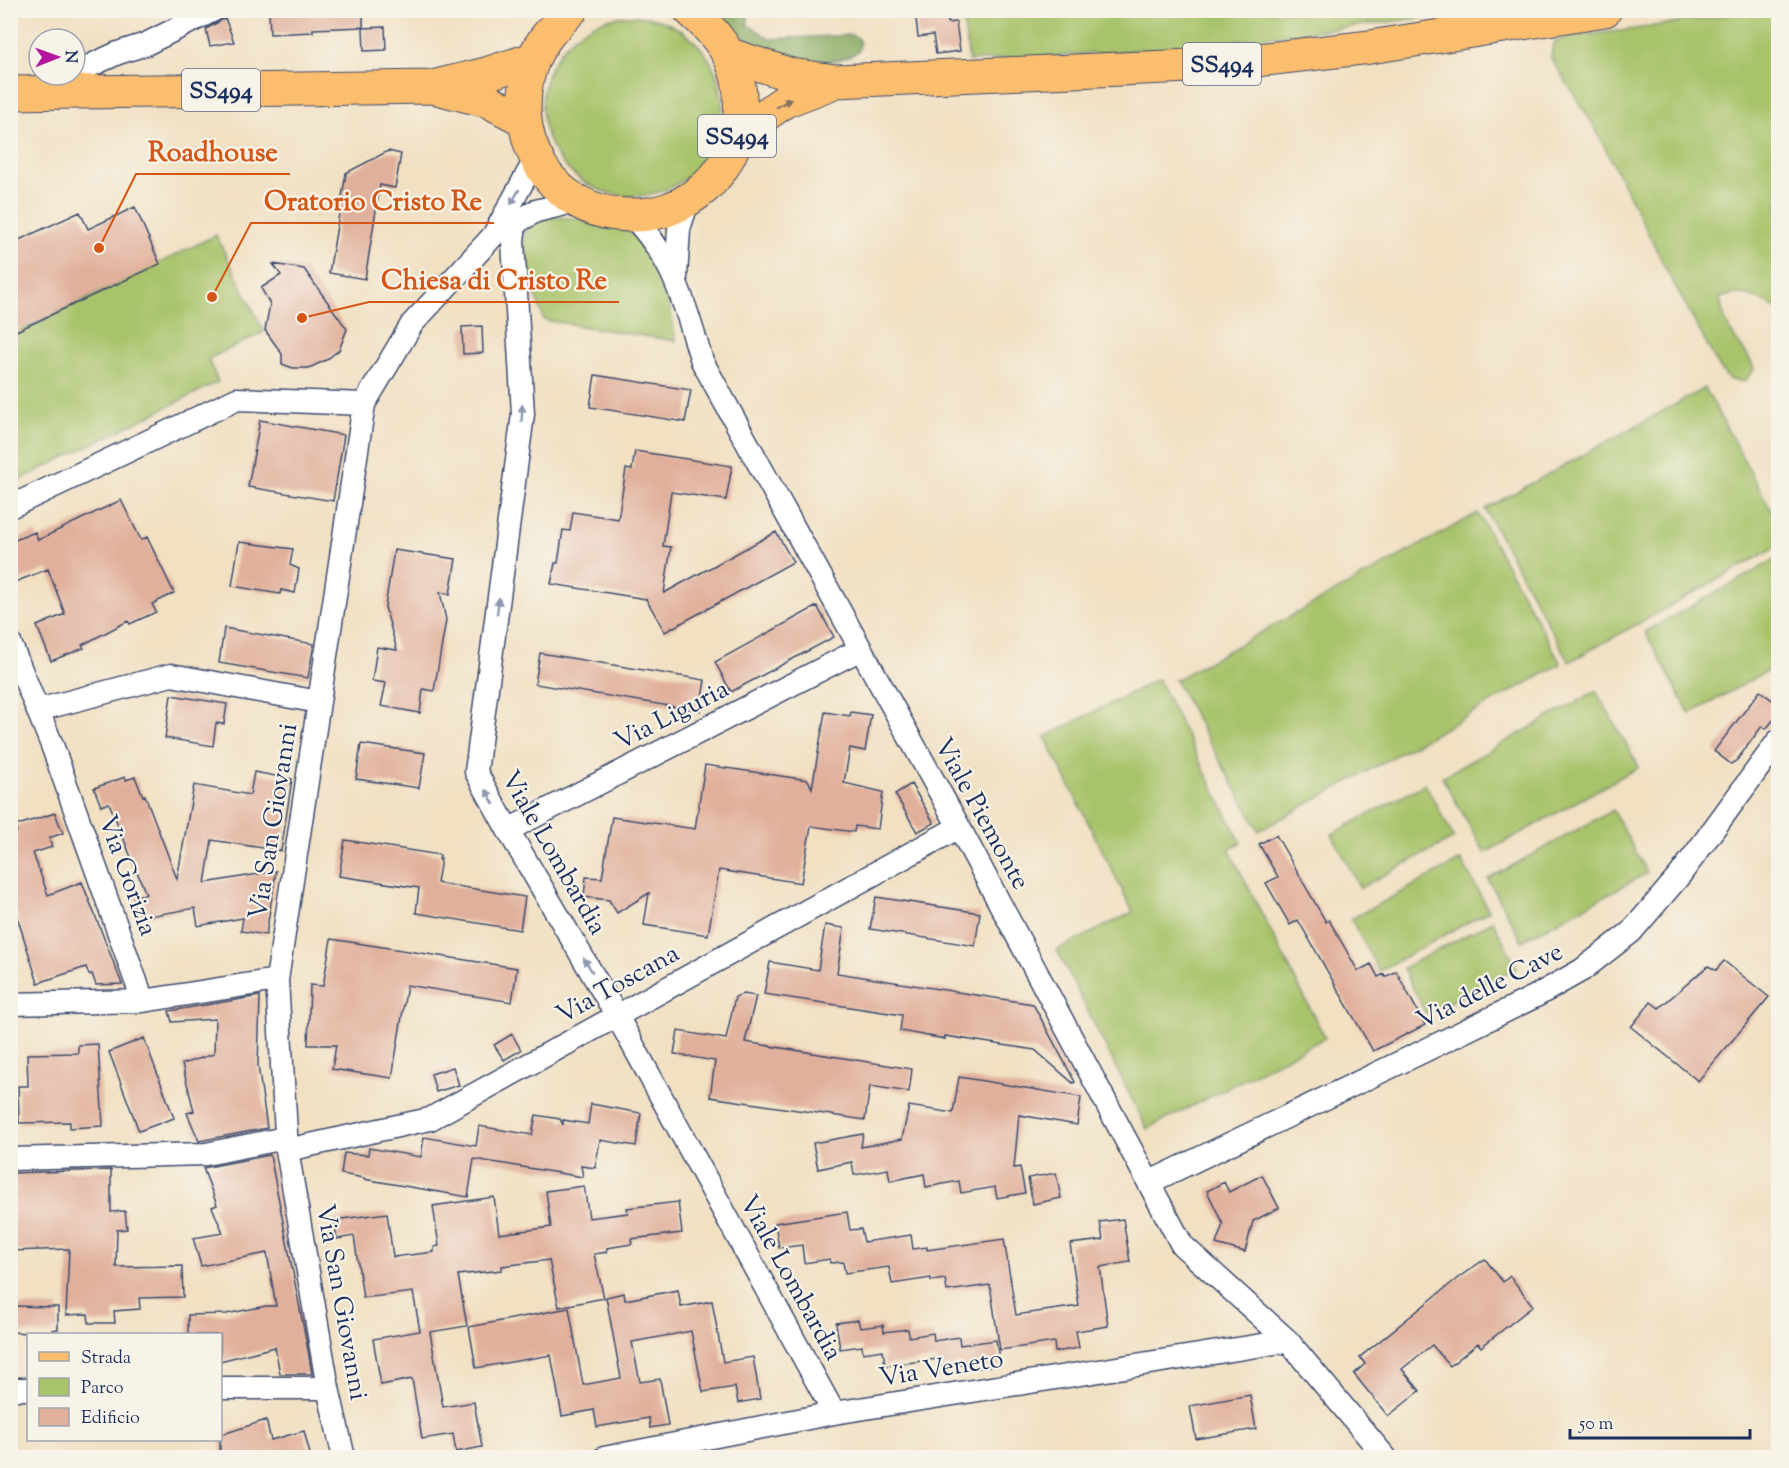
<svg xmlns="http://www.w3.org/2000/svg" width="1789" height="1468" viewBox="0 0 1789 1468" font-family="'Sorts Mill Goudy',serif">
  <rect width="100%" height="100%" fill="#f7f3e8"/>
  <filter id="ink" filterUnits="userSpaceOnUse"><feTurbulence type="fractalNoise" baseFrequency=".0167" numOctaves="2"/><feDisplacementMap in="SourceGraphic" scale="12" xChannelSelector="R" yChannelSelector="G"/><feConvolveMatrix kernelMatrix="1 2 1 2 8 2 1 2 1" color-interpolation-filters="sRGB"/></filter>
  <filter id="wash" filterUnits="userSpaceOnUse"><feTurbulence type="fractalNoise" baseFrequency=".008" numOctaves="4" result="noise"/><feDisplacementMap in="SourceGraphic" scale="24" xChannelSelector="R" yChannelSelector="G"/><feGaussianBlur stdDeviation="1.35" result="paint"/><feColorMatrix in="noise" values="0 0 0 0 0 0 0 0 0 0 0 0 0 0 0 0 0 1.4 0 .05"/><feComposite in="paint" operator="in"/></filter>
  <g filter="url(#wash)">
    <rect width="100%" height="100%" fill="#f1e0c2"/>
    <path fill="#a8c36a" stroke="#627964" stroke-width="1.5" d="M 962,11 L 1476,11 L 1178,48 L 969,61 Z
      M 1753,11 L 1778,11 L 1778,309 C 1756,298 1745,288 1720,298 C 1722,314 1727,328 1737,341 C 1745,353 1749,354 1754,369 L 1744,382 L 1728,379 L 1718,365 L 1667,271 L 1593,124 L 1551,58 L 1553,43 L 1567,37 L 1628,30 Z
      M542 106a90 90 0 1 1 180 0a90 90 0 1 1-180 0Z
      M 545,217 C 579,217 642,222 658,259 C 668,283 671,315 676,341 L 544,320 C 538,302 517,248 526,232 C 530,225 538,221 545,217 Z
      M 216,235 L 264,332 L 208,359 L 218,382 L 11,484 L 11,336 Z
      M 1705,388 L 1778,523 L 1778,546 L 1569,662 L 1485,509 Z
      M 1478,513 L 1561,664 L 1259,831 L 1175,680 Z
      M 1778,558 L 1778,665 L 1690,714 L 1645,632 Z
      M 1158,679 L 1241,843 L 1229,849 L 1325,1038 L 1147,1129 L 1057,950 L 1133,912 L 1045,737 Z
      M 1596,691 L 1639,767 L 1485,853 L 1442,777 Z
      M 1425,784 L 1454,838 L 1360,888 L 1332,834 Z
      M 1613,810 L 1647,873 L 1522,941 L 1488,879 Z
      M 1461,860 L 1489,911 L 1379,971 L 1351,919 Z
      M 1493,921 L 1517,968 L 1426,1014 L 1403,968 Z"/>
    <path fill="#86a95e" stroke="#506c5e" stroke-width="1.5" d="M 709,11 L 751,11 L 748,13 L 748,26 L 754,28 L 770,39 L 852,35 L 858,38 L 860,44 L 859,51 C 810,81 746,44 709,11 Z"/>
    <g id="blocks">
      <path fill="#e1b09c" d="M 269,10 L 363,10 L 363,27 L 313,29 L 313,32 L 270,34 Z
        M 915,10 L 946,10 L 948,23 L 956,22 L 960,51 L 936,54 L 933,35 L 918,37 Z
        M 225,18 L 234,42 L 210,46 L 206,29 Z
        M 385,27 L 386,50 L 364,51 L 363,28 Z
        M 388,151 L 401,154 L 395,188 L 380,185 L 365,279 L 329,273 L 346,173 Z
        M 135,207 L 160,264 L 10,334 L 10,244 L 80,212 L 88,229 Z
        M 273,264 L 304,269 L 347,329 L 339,350 L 326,360 L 309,368 L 293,368 L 282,364 L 282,354 L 265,330 L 270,304 L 261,288 L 281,275 Z
        M 482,326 L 483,353 L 463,354 L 462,327 Z
        M 595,375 L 691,390 L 685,422 L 590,407 Z
        M 260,420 L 344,435 L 333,501 L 248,487 Z
        M 635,451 L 732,466 L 726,500 L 671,492 L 663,546 L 671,547 L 664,593 L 776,532 L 793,562 L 665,632 L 646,599 L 551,584 L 555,563 L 558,563 L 563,530 L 570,531 L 573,512 L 618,519 L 626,469 L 632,470 Z
        M 121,500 L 141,540 L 147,537 L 174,593 L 152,604 L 156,612 L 130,624 L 128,621 L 82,645 L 84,648 L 51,661 L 37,626 L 65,614 L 48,569 L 10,584 L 10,542 L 35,532 L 38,540 Z
        M 239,542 L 293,549 L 290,565 L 299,569 L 295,593 L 281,590 L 280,594 L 232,586 Z
        M 394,550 L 456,559 L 450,594 L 440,592 L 446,620 L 434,691 L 423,689 L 420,713 L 381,706 L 386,683 L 372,681 L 377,647 L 397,650 L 385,607 Z
        M 817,606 L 834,637 L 731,692 L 715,662 Z
        M 224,628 L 314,644 L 308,678 L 219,663 Z
        M 540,653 L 705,680 L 700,711 L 535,684 Z
        M 1760,691 L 1779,705 L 1779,713 L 1766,729 L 1762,726 L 1737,760 L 1731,764 L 1714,751 Z
        M 171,695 L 227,704 L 224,724 L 216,723 L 213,746 L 165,738 Z
        M 825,712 L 850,716 L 851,712 L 871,715 L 865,751 L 850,748 L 844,783 L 883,792 L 878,829 L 855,826 L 854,832 L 811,826 L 801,883 L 719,870 L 708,935 L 644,925 L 649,893 L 617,913 L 609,900 L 584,897 L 586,877 L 602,878 L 612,817 L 695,829 L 705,765 L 808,780 L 812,788 Z
        M 361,744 L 425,753 L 419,788 L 356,779 Z
        M 254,772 L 292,779 L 281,851 L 212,840 L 205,883 L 276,871 L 266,935 L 241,931 L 243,918 L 198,926 L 195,908 L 138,918 L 134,896 L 146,894 L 109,803 L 101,806 L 94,788 L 125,777 L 126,780 L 135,777 L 143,796 L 145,795 L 177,879 L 194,785 L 250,795 Z
        M 911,784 L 934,823 L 917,832 L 895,794 Z
        M 55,813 L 63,833 L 49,838 L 52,847 L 33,853 L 48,895 L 82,882 L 122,984 L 96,985 L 92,974 L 89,975 L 86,967 L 38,983 L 15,910 L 10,911 L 10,834 L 17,832 L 15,826 Z
        M 1276,835 L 1326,922 L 1329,920 L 1358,971 L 1371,964 L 1378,977 L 1384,974 L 1385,977 L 1396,971 L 1425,1025 L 1373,1051 L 1298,920 L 1290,925 L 1266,883 L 1278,877 L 1259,844 Z
        M 345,840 L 440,855 L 439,860 L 441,859 L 437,883 L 525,897 L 520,930 L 416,913 L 419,888 L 339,876 Z
        M 876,897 L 980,913 L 975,946 L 870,929 Z
        M 825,925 L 844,928 L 837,973 L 1033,1004 L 1075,1082 L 1073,1083 L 1035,1050 L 945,1036 L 945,1039 L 900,1031 L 902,1015 L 764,994 L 770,962 L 818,970 Z
        M 331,939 L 517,968 L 512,1002 L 407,985 L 392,1078 L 332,1069 L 336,1045 L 308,1045 L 310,985 L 323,986 Z
        M 1724,961 L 1769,997 L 1698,1081 L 1631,1027 L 1651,1002 L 1659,1008 L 1708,966 L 1716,970 Z
        M 743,994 L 756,996 L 745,1042 L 912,1069 L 909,1092 L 870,1086 L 865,1120 L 710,1097 L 715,1061 L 674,1054 L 678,1031 L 726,1039 L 735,997 Z
        M 260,996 L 258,1065 L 267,1128 L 199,1141 L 187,1113 L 194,1111 L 182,1064 L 214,1054 L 215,1019 L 172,1022 L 169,1011 Z
        M 512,1034 L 521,1050 L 504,1060 L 494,1045 Z
        M 144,1038 L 174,1118 L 139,1131 L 109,1052 Z
        M 98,1044 L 103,1126 L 70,1128 L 70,1122 L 19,1123 L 18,1086 L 28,1086 L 27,1054 L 78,1053 L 78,1045 Z
        M 453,1067 L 459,1085 L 436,1092 L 431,1074 Z
        M 959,1077 L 1081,1097 L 1077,1125 L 1019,1115 L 1014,1168 L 1020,1167 L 1025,1193 L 997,1198 L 995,1187 L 961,1193 L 959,1181 L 926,1187 L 924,1174 L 890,1181 L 888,1169 L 854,1175 L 852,1162 L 818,1169 L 813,1143 L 863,1134 L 861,1147 L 902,1139 L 909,1106 L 953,1113 Z
        M 591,1104 L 641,1113 L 636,1146 L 600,1140 L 595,1168 L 581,1166 L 583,1177 L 474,1159 L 468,1197 L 364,1179 L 364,1178 L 341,1174 L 344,1153 L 368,1155 L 369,1148 L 421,1157 L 424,1137 L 476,1146 L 479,1126 L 532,1135 L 536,1115 L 560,1119 L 563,1125 L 563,1120 L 588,1124 Z
        M 270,1155 L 308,1350 L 312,1374 L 280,1374 L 275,1347 L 220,1361 L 220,1335 L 188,1335 L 188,1315 L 226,1314 L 266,1306 L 276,1306 L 267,1253 L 201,1266 L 193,1238 L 223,1233 L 212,1207 L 217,1205 L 203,1168 Z
        M 111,1170 L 111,1212 L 125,1211 L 127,1229 L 117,1230 L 116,1267 L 182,1266 L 183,1297 L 139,1298 L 140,1309 L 114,1311 L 115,1323 L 89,1323 L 88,1314 L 66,1315 L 69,1249 L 10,1251 L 10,1173 Z
        M 1056,1173 L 1061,1198 L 1033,1204 L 1028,1178 Z
        M 1262,1175 L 1279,1208 L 1253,1221 L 1245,1252 L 1216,1244 L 1223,1224 L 1207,1191 L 1224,1182 L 1229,1192 Z
        M 584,1186 L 589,1218 L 628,1213 L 627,1208 L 678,1202 L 682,1233 L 631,1239 L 632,1244 L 607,1248 L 607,1252 L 594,1254 L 604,1298 L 559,1307 L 549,1260 L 502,1266 L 502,1270 L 458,1275 L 467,1326 L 430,1332 L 443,1407 L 474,1402 L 482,1447 L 456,1452 L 453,1434 L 422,1439 L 412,1379 L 381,1385 L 373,1339 L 420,1331 L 413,1292 L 363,1298 L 354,1236 L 337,1239 L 334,1220 L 387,1213 L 393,1257 L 434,1252 L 434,1247 L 439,1246 L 433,1206 L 494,1197 L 499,1234 L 551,1227 L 546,1191 Z
        M 847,1212 L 850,1230 L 861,1229 L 864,1242 L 911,1235 L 913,1249 L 927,1247 L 927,1250 L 1004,1239 L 1016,1315 L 1079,1306 L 1070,1244 L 1103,1240 L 1100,1222 L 1123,1219 L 1130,1262 L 1100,1267 L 1108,1326 L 1076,1331 L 1079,1348 L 1055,1352 L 1054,1342 L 1000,1350 L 990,1285 L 947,1291 L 945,1279 L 931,1281 L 931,1278 L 892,1284 L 889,1267 L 845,1273 L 843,1262 L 830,1263 L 830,1259 L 804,1263 L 802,1245 L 779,1248 L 775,1223 Z
        M 1485,1259 L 1503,1282 L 1510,1276 L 1533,1306 L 1481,1347 L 1478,1343 L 1450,1366 L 1432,1345 L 1402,1369 L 1420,1391 L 1388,1416 L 1354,1374 L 1365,1364 L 1360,1357 L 1459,1277 Z
        M 678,1290 L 681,1307 L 712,1301 L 723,1362 L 753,1357 L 760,1399 L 738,1403 L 735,1387 L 703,1392 L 691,1331 L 632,1342 L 640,1382 L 660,1379 L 668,1425 L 650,1428 L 649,1418 L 597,1427 L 594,1410 L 562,1416 L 551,1355 L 476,1368 L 469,1327 L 569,1308 L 583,1385 L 621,1378 L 606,1297 L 624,1293 L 625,1300 Z
        M 10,1306 L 58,1307 L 58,1329 L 52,1330 L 52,1334 L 10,1332 Z
        M 858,1320 L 860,1328 L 883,1325 L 884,1332 L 908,1329 L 909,1337 L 933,1333 L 934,1341 L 959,1337 L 960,1345 L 996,1340 L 1000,1365 L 964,1370 L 963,1364 L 939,1367 L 937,1359 L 885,1366 L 883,1350 L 863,1353 L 862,1346 L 840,1349 L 836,1323 Z
        M 1250,1395 L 1256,1429 L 1196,1439 L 1190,1406 Z
        M 266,1420 L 271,1440 L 304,1431 L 311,1458 L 220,1458 L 220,1435 Z"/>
    </g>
  </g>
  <g filter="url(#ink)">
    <use href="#blocks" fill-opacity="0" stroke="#3b4a6d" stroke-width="1.5"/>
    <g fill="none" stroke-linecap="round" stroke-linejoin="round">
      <g stroke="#3b4a6d" stroke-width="25">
        <path id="minor" d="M 55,92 L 85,68 L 118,53 L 146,44 L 214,10
          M 631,215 C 676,262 683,301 702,361 L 959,827 L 1182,1245 L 1288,1341 L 1386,1458
          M 515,224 L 513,241 L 523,414 L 476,772 L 508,830 L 617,1016 L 834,1413
          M 502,231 L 536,211 L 577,201
          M 676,277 L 679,229 L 688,201
          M 10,507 L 237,399 L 364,404
          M 10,643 L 52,745 L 143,1001 L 277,980
          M 38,710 L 171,675 L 319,702
          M 508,830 L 861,649
          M 10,1004 L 143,1001
          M 287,1150 L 430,1119 L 959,827
          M 10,1159 L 206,1154 L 285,1138
          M 1150,1182 L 1426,1050 L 1536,996 L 1582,970 L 1631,932 L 1680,875 L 1778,741
          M 220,1388 L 328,1388
          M 10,1389 L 28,1389
          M 344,1458 L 328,1388 L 287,1150 L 277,980 L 364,404 L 412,324 L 493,236 L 536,158
          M 604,1458 L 834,1413 L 1288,1341"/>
      </g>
      <g stroke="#3b4a6d" stroke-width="35">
        <path id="primary" d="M 571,10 C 556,25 541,40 533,60 C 504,134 549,215 631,215 C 658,215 676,209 698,193 C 720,177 735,151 739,125 C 746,73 728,43 690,10
          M 730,55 L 791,75 L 836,81 L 1214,65 L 1370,47 L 1605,10
          M 437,88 L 488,101 L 524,120
          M 10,93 L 432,87 L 486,74 L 533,59
          M 737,135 L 785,101 L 834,82"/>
      </g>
      <use href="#minor" stroke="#fff" stroke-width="22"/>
      <use href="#primary" stroke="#fbbd6e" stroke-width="33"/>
    </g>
    <defs><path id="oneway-solid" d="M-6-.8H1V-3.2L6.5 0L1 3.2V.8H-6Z" transform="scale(1.5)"/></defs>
    <use fill="#806f65" href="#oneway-solid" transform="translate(784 103) rotate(-30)"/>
    <g fill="#8d97ae">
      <use href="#oneway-solid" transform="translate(515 197) rotate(119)"/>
      <use href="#oneway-solid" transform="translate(522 413) rotate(-88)"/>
      <use href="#oneway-solid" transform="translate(498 606) rotate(-83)"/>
      <use href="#oneway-solid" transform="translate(490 797) rotate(-119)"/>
      <use href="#oneway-solid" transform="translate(588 965) rotate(-121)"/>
    </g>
  </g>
  <g text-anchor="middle" stroke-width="4.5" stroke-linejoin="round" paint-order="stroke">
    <g fill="#f7f3e8" stroke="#5d6a87" stroke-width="1.5">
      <rect x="1183" y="43" width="78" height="42" rx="4.5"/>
      <rect x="182" y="69" width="78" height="42" rx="4.5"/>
      <rect x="698" y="115" width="78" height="42" rx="4.5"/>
    </g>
    <g font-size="24" font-weight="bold" fill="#1b2f5e">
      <text x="1222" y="72">SS494</text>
      <text x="221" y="98">SS494</text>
      <text x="737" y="144">SS494</text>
    </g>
    <g font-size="26" fill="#1b2f5e" stroke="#f7f3e8">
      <text transform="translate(671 714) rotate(-27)" y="9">Via Liguria</text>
      <text transform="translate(983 813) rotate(61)" y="9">Viale Piemonte</text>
      <text transform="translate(272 821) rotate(-81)" y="9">Via San Giovanni</text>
      <text transform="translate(555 852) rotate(60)" y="9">Viale Lombardia</text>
      <text transform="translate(129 875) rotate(70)" y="9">Via Gorizia</text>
      <text transform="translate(617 983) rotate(-29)" y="9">Via Toscana</text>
      <text transform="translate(1489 985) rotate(-27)" y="9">Via delle Cave</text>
      <text transform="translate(792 1277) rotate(61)" y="9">Viale Lombardia</text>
      <text transform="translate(343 1302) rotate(80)" y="9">Via San Giovanni</text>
      <text transform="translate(941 1367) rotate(-9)" y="9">Via Veneto</text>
    </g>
  </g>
  <path fill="none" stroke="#d45514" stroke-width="2" d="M99 248L136 174H290M212 297L251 223H494M302 318L369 302H619"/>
  <g fill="#d45514" stroke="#f7f3e8" stroke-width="2">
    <circle cx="99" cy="248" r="6"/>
    <circle cx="212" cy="297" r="6"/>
    <circle cx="302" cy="318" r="6"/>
  </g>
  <g font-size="27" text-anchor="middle" font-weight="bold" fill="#d45514" stroke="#f7f3e8" stroke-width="4.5" stroke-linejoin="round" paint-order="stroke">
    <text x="213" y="161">Roadhouse</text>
    <text x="373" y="210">Oratorio Cristo Re</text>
    <text x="494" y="289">Chiesa di Cristo Re</text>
  </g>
  <rect width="1789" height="1468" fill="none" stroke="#f7f3e8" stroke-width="36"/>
  <rect x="27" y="1333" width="195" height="108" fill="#f7f3e8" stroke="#9fa5b1" stroke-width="1.5"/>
  <rect x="39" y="1352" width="30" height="9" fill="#fbbd6e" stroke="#9fa5b1" stroke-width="1.5"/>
  <text x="81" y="1363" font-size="18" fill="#1b2f5e">Strada</text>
  <rect x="39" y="1378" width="30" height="18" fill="#a8c36a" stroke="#9fa5b1" stroke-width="1.5"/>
  <text x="81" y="1393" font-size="18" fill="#1b2f5e">Parco</text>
  <rect x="39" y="1408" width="30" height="18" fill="#e1b09c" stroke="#9fa5b1" stroke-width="1.5"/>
  <text x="81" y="1423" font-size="18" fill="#1b2f5e">Edificio</text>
  <g transform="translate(57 57) rotate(89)"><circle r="28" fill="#f7f3e8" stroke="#9fa5b1" stroke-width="1.5"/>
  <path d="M0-4.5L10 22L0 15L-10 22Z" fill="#b5179e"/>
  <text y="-9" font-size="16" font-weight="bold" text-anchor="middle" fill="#1b2f5e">N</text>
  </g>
  <path d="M1570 1429v9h180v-9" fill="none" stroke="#1b2f5e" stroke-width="3"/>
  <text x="1579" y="1429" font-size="18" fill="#1b2f5e" stroke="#f7f3e8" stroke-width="4.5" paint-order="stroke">50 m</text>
</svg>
